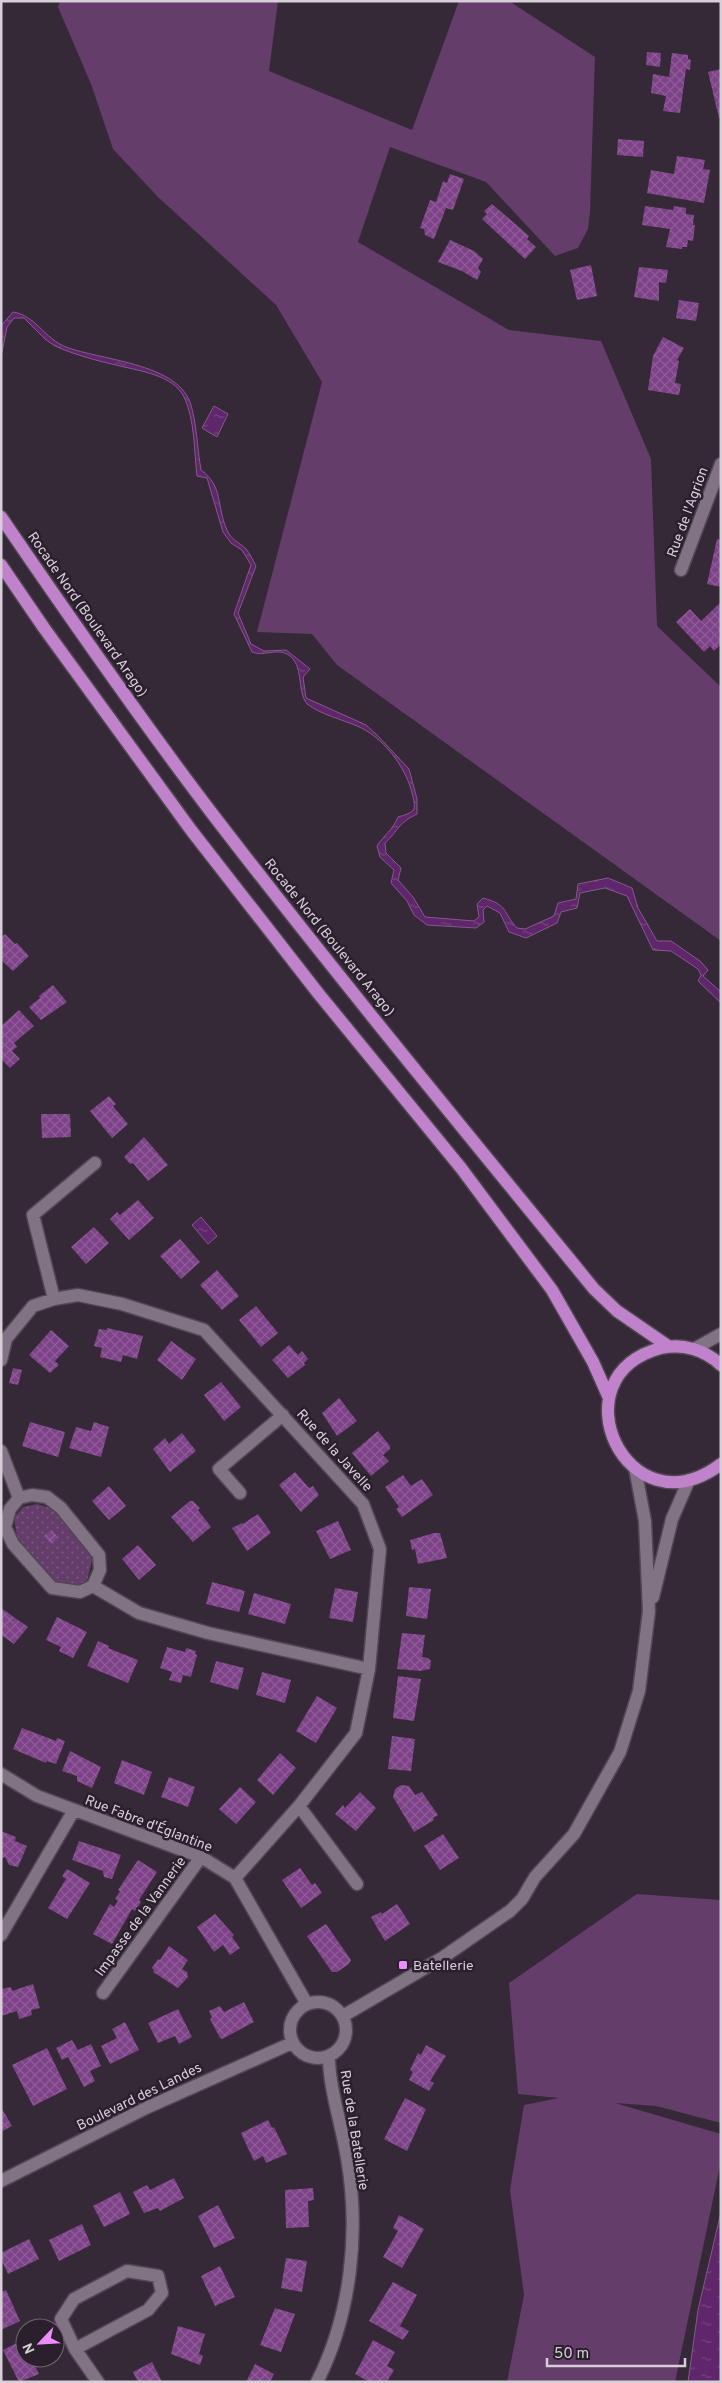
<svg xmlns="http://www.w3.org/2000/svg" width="722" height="2383" viewBox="0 0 722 2383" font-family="Overpass,sans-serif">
  <defs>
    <pattern id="park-dots" width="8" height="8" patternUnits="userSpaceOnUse" patternTransform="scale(1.25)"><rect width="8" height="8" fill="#643d6b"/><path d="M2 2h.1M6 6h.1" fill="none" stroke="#79587f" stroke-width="1.8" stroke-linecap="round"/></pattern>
    <pattern id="water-ripples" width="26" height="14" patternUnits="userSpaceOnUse" patternTransform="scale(1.25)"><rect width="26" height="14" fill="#60266b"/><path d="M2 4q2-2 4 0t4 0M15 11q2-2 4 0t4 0" fill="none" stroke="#76447f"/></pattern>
    <pattern id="building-cross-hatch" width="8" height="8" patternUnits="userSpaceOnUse" patternTransform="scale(1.25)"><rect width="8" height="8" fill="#7d4288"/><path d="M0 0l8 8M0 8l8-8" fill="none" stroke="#8f5c98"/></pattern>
  </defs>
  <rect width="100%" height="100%" fill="#352937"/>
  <path fill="#643d6b" d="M 60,1 L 278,1 L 269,71 L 412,130 L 459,1 L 509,1 L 595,57 L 590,212 L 588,229 L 578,248 L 555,256 L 486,182 L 390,147 L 358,242 L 509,330 L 601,341 L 651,459 L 657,626 L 721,687 L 721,941 L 337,665 L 312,634 L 257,632 L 322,382 L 276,305 L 158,197 L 113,149 L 91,84 L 58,7 Z
    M 637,1894 L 721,1900 L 721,2123 L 656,2106 L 615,2103 L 721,2134 L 721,2161 L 675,2382 L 507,2382 L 524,2295 L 510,2190 L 524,2105 L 559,2098 L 518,2094 L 509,1983 Z"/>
  <path fill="url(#park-dots)" d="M 37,1504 L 53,1509 L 93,1556 L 87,1581 L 74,1586 L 56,1585 L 17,1537 L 14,1518 L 23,1507 Z"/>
  <path fill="url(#water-ripples)" stroke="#84598c" d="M 13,312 C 35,315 45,339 66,347 C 100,360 176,363 190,402 C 197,423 197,448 201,470 C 224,487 216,506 227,530 C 231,540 239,542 246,549 C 250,553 253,561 256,566 L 238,613 L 251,644 L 264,651 L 286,650 L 310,669 L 303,677 L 306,698 L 366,725 L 377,735 L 409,769 L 417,799 L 417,814 C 398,823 399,830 385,843 L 386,853 L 401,868 L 398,880 L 413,897 L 425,917 L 474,921 L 479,917 L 477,904 L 483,898 C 509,905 502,912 517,928 L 525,929 L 554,916 L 558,903 L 576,899 L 578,884 L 608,878 L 632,888 L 638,908 L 657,941 L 671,941 L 700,961 L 708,970 L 703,976 L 721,992 L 721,1003 L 698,981 L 701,975 L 698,969 L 671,951 L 653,950 L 627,896 L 605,888 L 580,893 L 577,908 L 561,912 L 557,923 L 526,938 L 509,932 L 500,913 L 487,906 L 483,910 L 484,922 L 476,928 L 427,925 L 414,915 L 407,901 L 391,883 L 394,870 L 380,857 L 377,846 C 384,835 392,831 398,817 C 415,812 417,811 412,793 C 406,767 382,736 357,726 C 341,719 322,715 307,704 C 296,690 305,664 287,654 C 277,648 263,657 252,652 L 234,614 L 251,565 L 242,550 L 231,543 L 223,532 L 207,478 L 197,476 C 194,451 195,420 184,397 C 173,375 140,371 120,366 C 98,361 75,355 55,346 L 45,339 L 24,318 L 14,318 L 7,327 L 1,357 L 1,326 Z
    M 214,406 L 228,414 L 217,437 L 202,428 Z
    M 201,1217 L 217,1236 L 208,1244 L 192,1225 Z
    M 721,2212 L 721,2382 L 688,2382 L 698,2310 Z"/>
  <path fill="url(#building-cross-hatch)" d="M 647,52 L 661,53 L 660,67 L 646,65 Z
    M 672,53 L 688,55 L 688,59 L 691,60 L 690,70 L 686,69 L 680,113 L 663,111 L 666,96 L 651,93 L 653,74 L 669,77 Z
    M 721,69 L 721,118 L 719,118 L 708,72 Z
    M 618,139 L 644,141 L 643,157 L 617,155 Z
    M 677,156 L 705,160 L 703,169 L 710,170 L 704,203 L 647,193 L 651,170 L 674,174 Z
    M 450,174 L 464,179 L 453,210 L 446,208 L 434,239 L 425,235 L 424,229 L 420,228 L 430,200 L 436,202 L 443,181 L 447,183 Z
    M 492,204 L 529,236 L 527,239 L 536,247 L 525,259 L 482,219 L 487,214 L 484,211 Z
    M 645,206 L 673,210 L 674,206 L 686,208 L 686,214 L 694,215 L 693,225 L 695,225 L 693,241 L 688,240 L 687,247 L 682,247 L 682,249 L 666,247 L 670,229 L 642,225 Z
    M 450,240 L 474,251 L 483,259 L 478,268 L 481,272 L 477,280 L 462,271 L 438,262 Z
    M 591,265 L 597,296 L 577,300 L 570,270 Z
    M 639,267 L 668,270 L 666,283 L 659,282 L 659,301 L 634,297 Z
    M 679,300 L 699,303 L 696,321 L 676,318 Z
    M 663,337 L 684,348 L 677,360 L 679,361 L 675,383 L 681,384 L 679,395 L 648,390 L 653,356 Z
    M 717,539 L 721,540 L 721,587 L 707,584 Z
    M 721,602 L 721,644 L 714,651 L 710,646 L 704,652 L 676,622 L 690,609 L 701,621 Z
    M 5,934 L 15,944 L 17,943 L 29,956 L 13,971 L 1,960 L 1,938 Z
    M 53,985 L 67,1002 L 41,1020 L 29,1007 L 40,998 L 39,996 Z
    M 19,1010 L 34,1026 L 14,1043 L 17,1047 L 12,1051 L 20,1059 L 10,1068 L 1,1059 L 1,1026 Z
    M 109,1096 L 116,1104 L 113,1106 L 128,1124 L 112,1138 L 90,1111 Z
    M 41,1114 L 70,1114 L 71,1137 L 42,1138 Z
    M 144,1137 L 168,1165 L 148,1181 L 133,1163 L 130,1164 L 124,1157 Z
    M 138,1200 L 154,1218 L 129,1240 L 110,1219 L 117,1212 L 120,1215 Z
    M 94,1227 L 109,1243 L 86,1264 L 71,1247 Z
    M 180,1239 L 200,1262 L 181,1279 L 160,1256 Z
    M 217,1270 L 239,1296 L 222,1310 L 200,1285 Z
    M 256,1306 L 278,1333 L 261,1347 L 239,1320 Z
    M 107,1328 L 143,1336 L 137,1359 L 123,1355 L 121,1362 L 100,1357 L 102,1348 L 94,1346 L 99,1329 L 107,1330 Z
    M 51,1330 L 69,1346 L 55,1361 L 59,1365 L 50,1373 L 29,1355 Z
    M 171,1341 L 196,1359 L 182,1380 L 157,1360 Z
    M 289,1345 L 298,1355 L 302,1351 L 308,1359 L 304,1363 L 305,1365 L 288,1378 L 272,1360 Z
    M 13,1368 L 22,1370 L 18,1385 L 9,1383 Z
    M 221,1382 L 241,1407 L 224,1421 L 204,1395 Z
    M 339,1398 L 357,1421 L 337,1436 L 322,1413 Z
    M 30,1422 L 65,1432 L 58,1457 L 22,1446 Z
    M 94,1422 L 109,1427 L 101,1457 L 69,1448 L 76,1427 L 91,1431 Z
    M 378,1431 L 390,1446 L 390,1449 L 383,1455 L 389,1461 L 371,1476 L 352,1453 Z
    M 182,1433 L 196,1451 L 170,1472 L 153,1449 L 165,1438 L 169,1444 Z
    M 295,1472 L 309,1488 L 313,1486 L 319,1495 L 301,1512 L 279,1485 Z
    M 403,1475 L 411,1486 L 422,1479 L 433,1495 L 402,1517 L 396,1509 L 399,1507 L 385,1487 Z
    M 109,1486 L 126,1506 L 109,1520 L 92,1501 Z
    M 190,1501 L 193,1501 L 200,1508 L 198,1510 L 211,1527 L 193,1542 L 171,1517 Z
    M 258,1514 L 271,1533 L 247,1551 L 232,1528 L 242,1523 L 243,1524 Z
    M 338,1521 L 351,1550 L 330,1559 L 316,1531 Z
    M 52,1530 L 58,1538 L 51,1544 L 44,1536 Z
    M 434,1533 L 440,1533 L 447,1558 L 418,1564 L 415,1549 L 412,1550 L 410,1540 Z
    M 138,1545 L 156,1565 L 139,1580 L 122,1559 Z
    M 212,1582 L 245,1591 L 239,1612 L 206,1604 Z
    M 409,1587 L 431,1589 L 427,1619 L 406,1616 Z
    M 335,1588 L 358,1592 L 353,1622 L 329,1618 Z
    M 254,1593 L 291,1604 L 285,1624 L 248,1614 Z
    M 1,1608 L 28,1627 L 14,1644 L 1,1635 Z
    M 57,1617 L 87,1632 L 73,1658 L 59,1651 L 61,1647 L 46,1640 Z
    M 402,1633 L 425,1635 L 422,1657 L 428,1658 L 431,1661 L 430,1669 L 420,1671 L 397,1669 Z
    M 98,1641 L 109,1646 L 108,1648 L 138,1660 L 128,1683 L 87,1666 Z
    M 167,1647 L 185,1652 L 186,1648 L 196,1651 L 195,1654 L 197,1655 L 191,1677 L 183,1675 L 181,1683 L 169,1680 L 172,1672 L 160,1668 Z
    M 216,1661 L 244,1668 L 238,1690 L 210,1682 Z
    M 262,1672 L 291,1680 L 285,1703 L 256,1695 Z
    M 398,1676 L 421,1679 L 414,1721 L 393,1718 Z
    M 317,1696 L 337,1708 L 316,1743 L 296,1731 Z
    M 22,1728 L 56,1741 L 57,1738 L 65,1741 L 56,1764 L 47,1761 L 46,1763 L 13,1749 Z
    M 392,1736 L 415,1739 L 411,1771 L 388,1769 Z
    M 70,1751 L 101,1767 L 92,1788 L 77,1781 L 77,1776 L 62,1771 Z
    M 280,1753 L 296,1768 L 273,1795 L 257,1780 Z
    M 122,1760 L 152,1772 L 144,1795 L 114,1783 Z
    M 169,1777 L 195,1787 L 188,1807 L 161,1797 Z
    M 401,1785 L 409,1786 L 415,1795 L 422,1792 L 438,1815 L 433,1818 L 434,1820 L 414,1832 L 393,1797 L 395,1789 Z
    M 240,1787 L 256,1802 L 236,1824 L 219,1809 Z
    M 360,1792 L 376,1808 L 356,1831 L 335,1814 L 343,1805 L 345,1808 Z
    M 1,1831 L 16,1837 L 15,1841 L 27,1846 L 18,1867 L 9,1865 L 5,1857 L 1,1859 Z
    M 443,1834 L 459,1858 L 440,1870 L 424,1846 Z
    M 79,1841 L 121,1855 L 112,1879 L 104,1877 L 103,1871 L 72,1860 Z
    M 138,1860 L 157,1872 L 139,1900 L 141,1902 L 135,1911 L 132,1909 L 112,1944 L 93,1934 L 110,1904 L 114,1907 L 118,1901 L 115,1899 L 120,1891 L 118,1890 Z
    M 300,1868 L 312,1885 L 315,1883 L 322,1893 L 301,1908 L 282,1880 Z
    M 67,1869 L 90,1883 L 67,1919 L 48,1908 L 66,1879 L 62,1876 Z
    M 397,1904 L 410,1924 L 385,1941 L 371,1917 L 381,1912 L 382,1914 Z
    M 215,1914 L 234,1935 L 232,1937 L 240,1948 L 230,1955 L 223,1945 L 214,1952 L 197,1927 Z
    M 326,1924 L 351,1960 L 349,1964 L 337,1972 L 332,1972 L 307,1936 Z
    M 169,1946 L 188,1960 L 182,1969 L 187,1972 L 188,1977 L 178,1988 L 153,1972 L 154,1970 L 152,1968 L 158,1959 L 160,1960 Z
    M 33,1984 L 40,2008 L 31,2010 L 32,2015 L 19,2019 L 17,2011 L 1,2016 L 1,1989 L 11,1987 L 12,1991 Z
    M 244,2002 L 254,2022 L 222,2039 L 220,2038 L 210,2019 L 212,2018 L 209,2011 L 220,2006 L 224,2012 Z
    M 178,2009 L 192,2037 L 179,2044 L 175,2036 L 158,2043 L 148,2023 Z
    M 125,2022 L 139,2050 L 110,2064 L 101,2046 L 117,2038 L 112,2029 Z
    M 72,2040 L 78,2050 L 91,2044 L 101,2066 L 90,2071 L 95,2081 L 84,2087 L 68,2057 L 62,2060 L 56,2048 Z
    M 426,2045 L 446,2056 L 430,2081 L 434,2083 L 429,2091 L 409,2080 L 413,2072 L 410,2070 L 418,2053 L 421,2055 Z
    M 47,2048 L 67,2089 L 33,2106 L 12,2065 Z
    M 405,2098 L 426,2109 L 407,2151 L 384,2139 Z
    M 1,2107 L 12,2126 L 1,2132 Z
    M 268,2120 L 272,2128 L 274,2127 L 287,2154 L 266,2163 L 263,2156 L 254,2161 L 241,2133 Z
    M 174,2178 L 184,2198 L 160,2211 L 158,2208 L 144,2213 L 133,2192 L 147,2185 L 150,2190 Z
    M 313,2188 L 314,2200 L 308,2201 L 309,2227 L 286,2228 L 285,2190 Z
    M 120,2192 L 130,2214 L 104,2227 L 93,2206 Z
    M 218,2205 L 235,2238 L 214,2248 L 198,2216 Z
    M 399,2215 L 424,2229 L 402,2268 L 383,2257 L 398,2231 L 393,2228 Z
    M 82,2224 L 91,2245 L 59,2261 L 49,2240 Z
    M 29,2239 L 39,2259 L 8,2274 L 1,2259 L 1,2253 Z
    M 286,2258 L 307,2261 L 302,2292 L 281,2288 Z
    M 220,2266 L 235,2297 L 215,2306 L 201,2276 Z
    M 393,2282 L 417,2295 L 400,2326 L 409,2331 L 403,2340 L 369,2321 Z
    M 6,2290 L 20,2321 L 1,2330 L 1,2292 Z
    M 275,2308 L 295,2314 L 281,2352 L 260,2345 Z
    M 178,2326 L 205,2334 L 199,2354 L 203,2356 L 200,2365 L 171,2354 Z
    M 23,2340 L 25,2345 L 25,2358 L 31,2358 L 39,2374 L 19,2382 L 3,2350 Z
    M 373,2340 L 395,2352 L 387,2366 L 394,2370 L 387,2382 L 369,2382 L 355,2374 Z
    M 152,2362 L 162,2382 L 138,2382 L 133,2372 Z
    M 255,2364 L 274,2374 L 270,2382 L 246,2382 Z"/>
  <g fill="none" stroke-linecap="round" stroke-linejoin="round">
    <g stroke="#504752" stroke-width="15">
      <path id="minor" d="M 681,570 L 721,464
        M 54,1299 L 33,1215 L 95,1163
        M 694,1349 L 721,1334
        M 1,1360 L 6,1339 L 33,1306 L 54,1299 L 78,1295 L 122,1304 L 204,1330 L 363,1504 L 380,1549 L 369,1669 L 356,1733 L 299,1806 L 235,1878
        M 1,1451 L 19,1498
        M 240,1493 L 219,1469 L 283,1415
        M 32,1495 L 47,1497 L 61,1508 L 99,1555 L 100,1570 L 93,1586 L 80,1592 L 52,1588 L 13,1544 L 5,1527 L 10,1509 L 19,1498 Z
        M 93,1586 L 139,1613 L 208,1633 L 369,1669
        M 653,1597 L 672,1519 L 689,1480
        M 1,1774 L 37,1796 L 201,1857 L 235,1878 L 307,2004
        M 299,1806 L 357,1884
        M 1,1935 L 74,1810
        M 103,1993 L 201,1857
        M290 2030a28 28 0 1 1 56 0a28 28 0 1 1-56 0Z
        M 343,2016 L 442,1958 L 510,1911 L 522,1899 L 535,1877 L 574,1834 L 620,1752 L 639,1691 L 649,1611 L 645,1521 L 635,1468
        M 1,2181 L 146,2108 L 292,2043
        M 75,2349 L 148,2310 L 162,2293 L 158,2276 L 127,2271 L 74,2299 L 61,2319 L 75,2349 L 98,2382
        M 317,2382 C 351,2315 360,2232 347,2158 C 342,2126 329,2088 329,2057"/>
    </g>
    <g stroke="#504752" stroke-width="15">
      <path id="major" d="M 1,517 C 70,618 140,719 214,816 C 337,976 466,1132 594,1289 L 617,1311 L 668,1346
        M 1,565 L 44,628 L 191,830 L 318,993 L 461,1168 L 552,1290 L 593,1362 L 609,1398
        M 721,1365 C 705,1350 683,1343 661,1348 C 554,1376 627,1535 721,1464"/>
    </g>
    <use href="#minor" stroke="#817383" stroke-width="12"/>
    <use href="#major" stroke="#c082cb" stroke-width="12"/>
  </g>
  <rect fill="#eb8dfc" stroke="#2b1f2d" stroke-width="2" x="398" y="1960" width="10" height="10" rx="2.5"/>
  <g text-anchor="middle" stroke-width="5" stroke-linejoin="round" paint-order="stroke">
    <g font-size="14" fill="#d7cfd8" stroke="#2b1f2d">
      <text transform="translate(687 512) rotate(-70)" y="5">Rue de l'Agrion</text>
      <text transform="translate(88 614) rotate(55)" y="5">Rocade Nord (Boulevard Arago)</text>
      <text transform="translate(330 937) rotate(51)" y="5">Rocade Nord (Boulevard Arago)</text>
      <text transform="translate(335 1450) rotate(48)" y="5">Rue de la Javelle</text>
      <text transform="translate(149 1823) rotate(21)" y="5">Rue Fabre d'Églantine</text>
      <text transform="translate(140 1916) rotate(-54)" y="5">Impasse de la Vannerie</text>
      <text transform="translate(139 2096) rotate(-26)" y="5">Boulevard des Landes</text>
      <text transform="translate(355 2130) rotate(81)" y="5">Rue de la Batellerie</text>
    </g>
    <g font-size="14" fill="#d7cfd8" stroke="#2b1f2d" text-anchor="start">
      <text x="413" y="1970">Batellerie</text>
    </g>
  </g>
  <rect width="722" height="2383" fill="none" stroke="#d7cfd8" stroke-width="5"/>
  <g transform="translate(40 2343) rotate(245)"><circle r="24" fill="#2b1f2d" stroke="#706571"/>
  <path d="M0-4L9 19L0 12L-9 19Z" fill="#eb8dfc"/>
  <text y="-8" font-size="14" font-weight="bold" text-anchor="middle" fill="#d7cfd8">N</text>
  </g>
  <path d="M547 2358v8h138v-8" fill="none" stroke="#d7cfd8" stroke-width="2.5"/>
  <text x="554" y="2358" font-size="15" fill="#d7cfd8" stroke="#2b1f2d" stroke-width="4" paint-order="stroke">50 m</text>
</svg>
